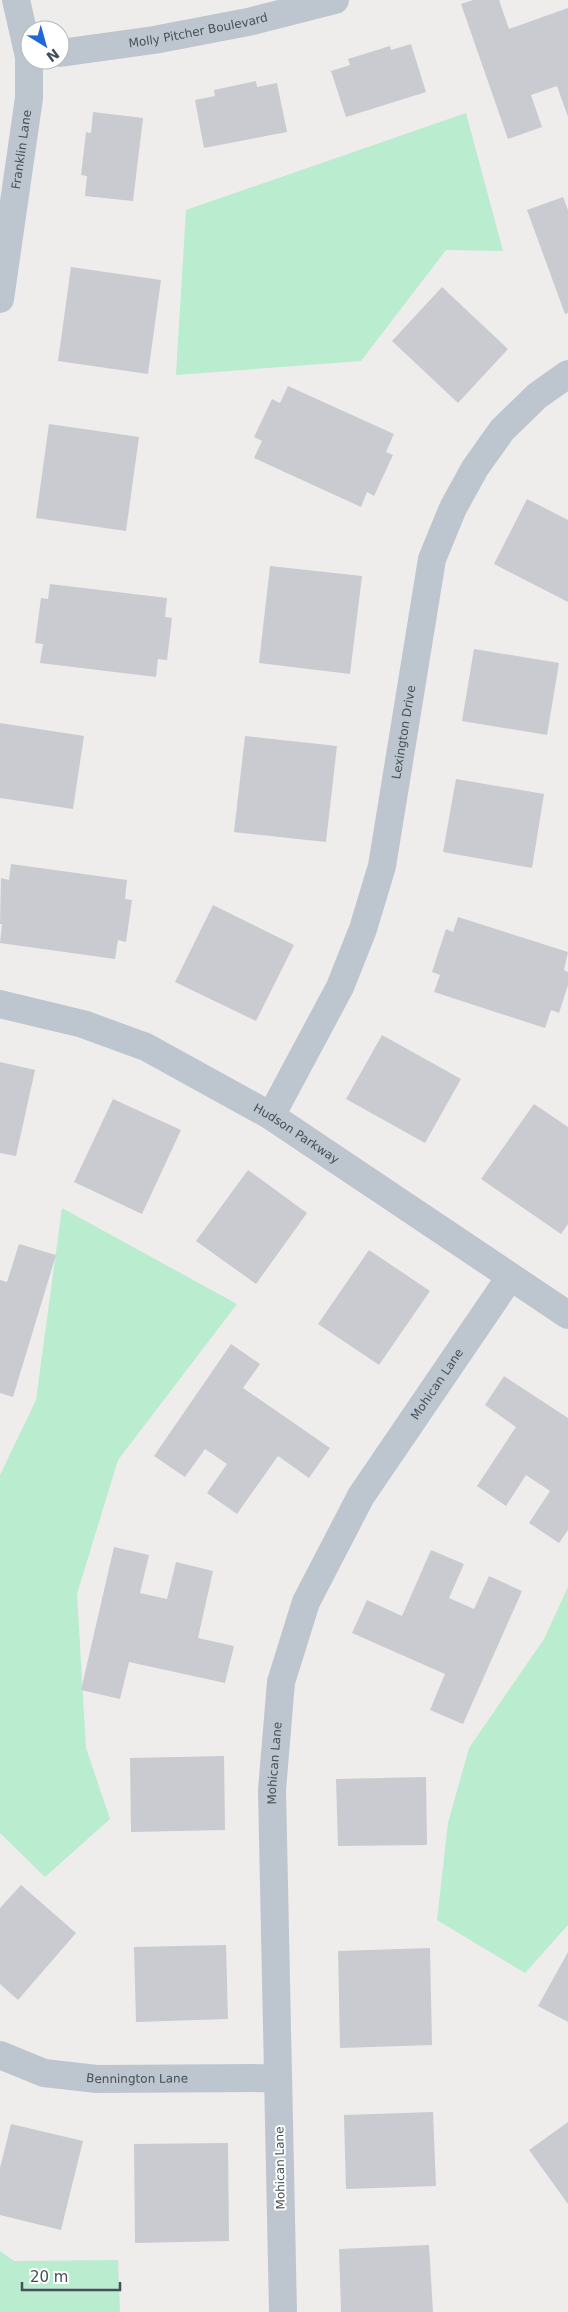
<svg xmlns="http://www.w3.org/2000/svg" width="568" height="2312" viewBox="0 0 568 2312" font-family="'DejaVu Sans',sans-serif">
  <rect width="100%" height="100%" fill="#efecec"/>
  <path fill="#baeccf" d="M 466,113 L 503,251 L 446,250 L 361,361 L 176,375 L 186,210 Z
    M 62,1208 L 237,1304 L 118,1460 L 77,1594 L 86,1748 L 110,1819 L 45,1877 L 0,1833 L 0,1475 L 36,1400 Z
    M 568,1587 L 568,1925 L 525,1973 L 437,1920 L 448,1823 L 469,1748 L 544,1639 Z
    M 0,2251 L 14,2261 L 118,2260 L 120,2312 L 0,2312 Z"/>
  <path fill="#c9cbd1" d="M 473,0 L 499,0 L 509,29 L 568,8 L 568,117 L 557,86 L 531,95 L 542,127 L 508,139 L 461,4 Z
    M 411,44 L 426,92 L 346,117 L 331,71 L 350,65 L 348,59 L 390,46 L 391,50 Z
    M 256,81 L 257,87 L 277,83 L 287,132 L 204,148 L 195,100 L 215,96 L 214,90 Z
    M 93,112 L 143,118 L 133,201 L 85,196 L 87,176 L 81,175 L 86,132 L 91,133 Z
    M 563,197 L 568,210 L 568,313 L 565,314 L 527,210 Z
    M 71,267 L 161,280 L 148,374 L 58,361 Z
    M 442,287 L 508,349 L 458,403 L 392,341 Z
    M 288,386 L 394,434 L 386,452 L 393,455 L 374,496 L 367,492 L 361,507 L 254,458 L 262,441 L 254,437 L 272,399 L 280,403 Z
    M 49,424 L 139,437 L 126,531 L 36,518 Z
    M 527,499 L 568,520 L 568,602 L 494,564 Z
    M 270,566 L 362,576 L 350,674 L 259,663 Z
    M 50,584 L 167,598 L 165,617 L 172,618 L 167,660 L 158,659 L 156,677 L 40,663 L 43,644 L 35,643 L 41,598 L 48,599 Z
    M 474,649 L 559,663 L 547,735 L 462,721 Z
    M 0,723 L 84,736 L 73,809 L 0,798 Z
    M 245,736 L 337,746 L 326,842 L 234,832 Z
    M 456,779 L 544,794 L 532,868 L 443,852 Z
    M 11,864 L 127,880 L 125,899 L 132,900 L 126,942 L 118,940 L 115,959 L 0,943 L 2,924 L 0,924 L 1,878 L 9,880 Z
    M 213,905 L 294,945 L 256,1021 L 175,982 Z
    M 458,917 L 568,952 L 564,970 L 568,972 L 568,985 L 559,1013 L 551,1010 L 545,1028 L 434,992 L 440,975 L 432,972 L 446,929 L 453,932 Z
    M 382,1035 L 461,1079 L 425,1143 L 346,1099 Z
    M 0,1062 L 35,1070 L 16,1156 L 0,1153 Z
    M 113,1099 L 181,1130 L 142,1214 L 74,1182 Z
    M 534,1104 L 568,1127 L 568,1224 L 561,1234 L 481,1179 Z
    M 248,1170 L 307,1213 L 256,1284 L 196,1241 Z
    M 19,1244 L 56,1255 L 13,1397 L 0,1393 L 0,1280 L 7,1282 Z
    M 369,1250 L 430,1291 L 379,1365 L 318,1324 Z
    M 231,1344 L 260,1364 L 243,1388 L 330,1448 L 309,1478 L 278,1456 L 237,1514 L 207,1493 L 227,1464 L 205,1449 L 185,1477 L 154,1456 Z
    M 504,1376 L 568,1418 L 568,1530 L 559,1543 L 529,1523 L 550,1491 L 526,1475 L 506,1506 L 477,1486 L 516,1427 L 485,1405 Z
    M 114,1547 L 149,1555 L 140,1593 L 167,1599 L 176,1562 L 213,1571 L 198,1638 L 234,1646 L 225,1683 L 129,1662 L 120,1699 L 81,1690 Z
    M 431,1550 L 464,1564 L 449,1598 L 474,1609 L 489,1576 L 522,1591 L 463,1724 L 430,1710 L 445,1674 L 352,1633 L 367,1600 L 402,1616 Z
    M 224,1756 L 225,1830 L 131,1832 L 130,1758 Z
    M 426,1777 L 427,1845 L 338,1846 L 336,1779 Z
    M 21,1885 L 76,1933 L 18,2000 L 0,1984 L 0,1908 Z
    M 226,1945 L 228,2019 L 136,2022 L 134,1947 Z
    M 430,1948 L 432,2045 L 340,2048 L 338,1951 Z
    M 568,1952 L 568,2022 L 538,2006 Z
    M 433,2112 L 436,2186 L 346,2189 L 344,2115 Z
    M 568,2122 L 568,2204 L 529,2150 Z
    M 11,2124 L 83,2141 L 61,2230 L 0,2215 L 0,2168 Z
    M 228,2143 L 229,2241 L 135,2243 L 134,2144 Z
    M 429,2245 L 433,2312 L 341,2312 L 339,2249 Z"/>
  <g fill="none" stroke-linecap="round" stroke-linejoin="round">
    <g stroke="#bdc6ce" stroke-width="28">
      <path id="s1" d="M 60,53 L 154,40 L 248,22 L 335,0"/>
      <path id="s2" d="M 0,299 L 29,98 L 29,57 L 16,0"/>
      <path id="s3" d="M 0,1004 L 83,1024 L 146,1047 L 271,1116 L 568,1315"/>
      <path id="s4" d="M 271,1116 L 340,987 L 363,929 L 382,866 L 432,559 L 453,508 L 475,468 L 502,430 L 537,396 L 568,374"/>
      <path id="s5" d="M 0,2055 L 44,2073 L 97,2079 L 278,2078"/>
      <path id="s6" d="M 283,2312 L 272,1790 L 281,1682 L 306,1602 L 361,1496 L 510,1277"/>
    </g>
  </g>
  <g text-anchor="middle" stroke-width="4" stroke-linejoin="round" paint-order="stroke">
    <g font-size="12" fill="#454f58" stroke="#fff">
      <text dy="4" stroke="none"><textPath href="#s1" startOffset="140">Molly Pitcher Boulevard</textPath></text>
      <text dy="4" stroke="none"><textPath href="#s2" startOffset="151">Franklin Lane</textPath></text>
      <text dy="4" stroke="none"><textPath href="#s4" startOffset="410">Lexington Drive</textPath></text>
      <text dy="4" stroke="none"><textPath href="#s3" startOffset="326">Hudson Parkway</textPath></text>
      <text dy="4" stroke="none"><textPath href="#s6" startOffset="969">Mohican Lane</textPath></text>
      <text dy="4" stroke="none"><textPath href="#s6" startOffset="549">Mohican Lane</textPath></text>
      <text dy="4" stroke="none"><textPath href="#s5" startOffset="141">Bennington Lane</textPath></text>
      <text transform="translate(280 2168) rotate(-91)" y="4">Mohican Lane</text>
    </g>
  </g>
  <g transform="translate(45 45) rotate(143)"><circle r="24" fill="#ffffff" stroke="#b5b9bc"/>
  <path d="M0-4L9 19L0 12L-9 19Z" fill="#1f68d6"/>
  <text y="-8" font-size="14" font-weight="bold" text-anchor="middle" fill="#454f58">N</text>
  </g>
  <path d="M22 2282v8h98v-8" fill="none" stroke="#454f58" stroke-width="2.5"/>
  <text x="30" y="2282" font-size="15" fill="#454f58" stroke="#ffffff" stroke-width="4" paint-order="stroke">20 m</text>
</svg>
